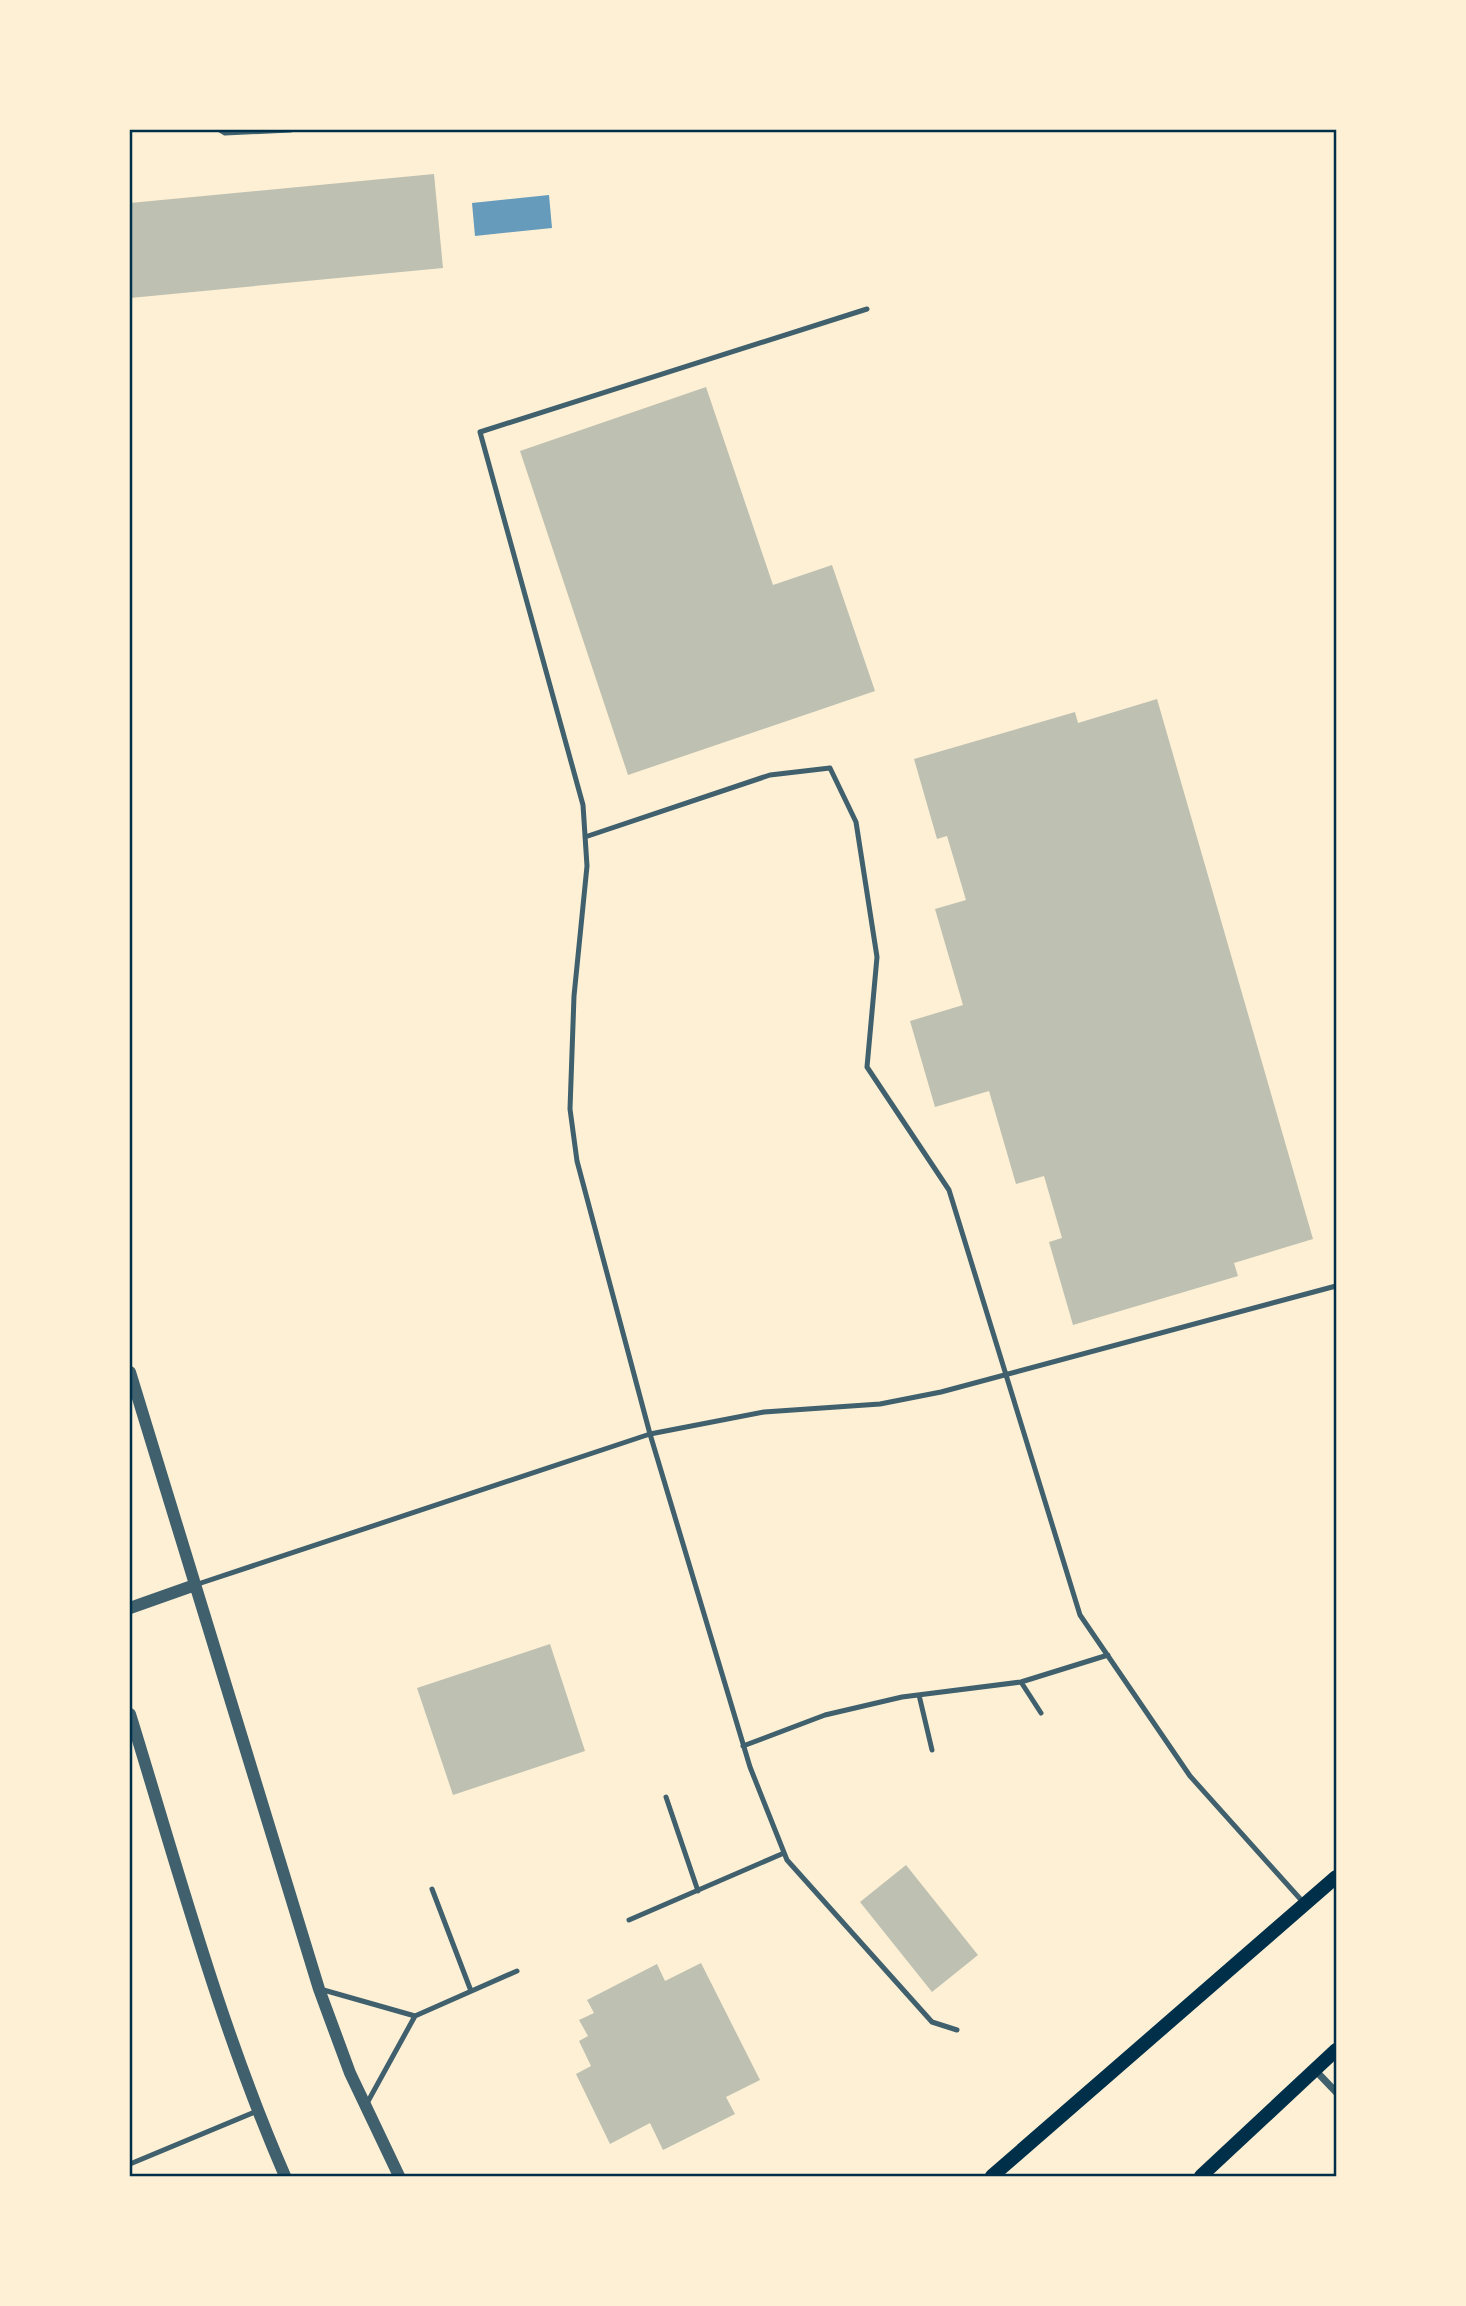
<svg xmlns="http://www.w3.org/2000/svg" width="1466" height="2306" viewBox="0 0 1466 2306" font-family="Merriweather,serif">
  <rect width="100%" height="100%" fill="#fdf0d5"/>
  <path fill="#669bbc" d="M 549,195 L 552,228 L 475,236 L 472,203 Z"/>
  <path fill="#bec0b2" d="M 434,174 L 443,268 L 130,298 L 130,203 Z
    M 706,387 L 773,585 L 832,565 L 875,691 L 628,775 L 520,451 Z
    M 1157,699 L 1313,1239 L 1234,1263 L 1238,1276 L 1073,1325 L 1049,1242 L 1062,1238 L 1044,1176 L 1016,1184 L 989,1091 L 935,1107 L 910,1021 L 963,1005 L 935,909 L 966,900 L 947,836 L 937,839 L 914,759 L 1075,712 L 1078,723 Z
    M 550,1644 L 585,1751 L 453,1795 L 417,1688 Z
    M 906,1865 L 978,1955 L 932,1992 L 860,1902 Z
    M 701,1963 L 760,2080 L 726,2097 L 735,2114 L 663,2150 L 650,2123 L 610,2144 L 576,2074 L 591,2066 L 579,2041 L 588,2036 L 579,2020 L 594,2013 L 587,2000 L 657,1964 L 665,1981 Z"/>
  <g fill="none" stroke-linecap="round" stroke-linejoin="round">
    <path stroke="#3f606c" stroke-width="5" d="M 220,130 L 225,133 L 291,130
      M 867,309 L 480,432 L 583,805 L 587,866 L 574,996 L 570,1109 L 577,1161 L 650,1434 L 750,1767 L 787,1860 L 932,2022 L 957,2030
      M 585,837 L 770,775 L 830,768 L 856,822 L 877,957 L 867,1067 L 949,1190 L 1080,1615 L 1190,1776 L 1303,1902
      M 195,1585 L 650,1434 L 764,1412 L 880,1404 L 941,1392 L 1336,1286
      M 1021,1682 L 1041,1713
      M 919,1695 L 932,1750
      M 743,1746 L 825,1715 L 902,1697 L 1021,1682 L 1108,1655
      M 666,1797 L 698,1891
      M 432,1889 L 471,1991
      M 629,1920 L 784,1853
      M 320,1989 L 415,2016
      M 366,2105 L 415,2016 L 517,1971
      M 130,2164 L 257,2111"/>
    <path stroke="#3f606c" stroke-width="7" d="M 1315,2070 L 1336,2092"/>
    <path stroke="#3f606c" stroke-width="12" d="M 130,1372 L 319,1989 L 350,2073 L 399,2176
      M 130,1608 L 195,1585
      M 130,1714 C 178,1869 220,2027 285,2176"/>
    <path stroke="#003049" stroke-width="14" d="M 992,2176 L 1336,1877
      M 1201,2176 L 1336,2050"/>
  </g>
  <rect width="1466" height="2306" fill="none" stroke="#fdf0d5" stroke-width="262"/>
  <rect x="131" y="131" width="1204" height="2044" fill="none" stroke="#003049" stroke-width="2.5"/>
</svg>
